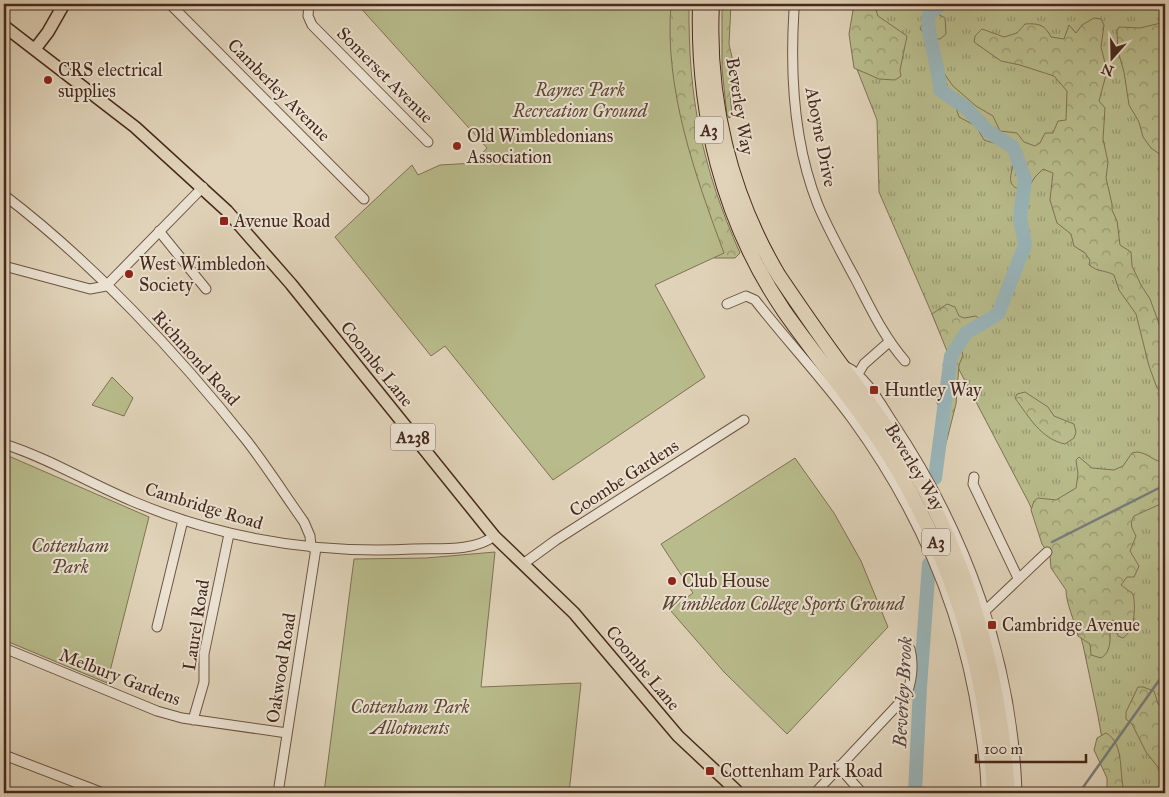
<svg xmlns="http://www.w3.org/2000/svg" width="1169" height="797" viewBox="0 0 1169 797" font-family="'IM FELL Great Primer',serif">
  <defs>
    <pattern id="grass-tufts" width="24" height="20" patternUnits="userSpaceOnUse" patternTransform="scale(1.25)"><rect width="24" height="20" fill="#b8bb8b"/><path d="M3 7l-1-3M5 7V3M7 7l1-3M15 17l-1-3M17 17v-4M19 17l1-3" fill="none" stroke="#979871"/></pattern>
    <pattern id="forest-crowns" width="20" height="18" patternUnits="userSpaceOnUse" patternTransform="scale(1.25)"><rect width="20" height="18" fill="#b8bb8b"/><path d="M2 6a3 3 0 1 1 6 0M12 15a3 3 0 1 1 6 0" fill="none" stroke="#979871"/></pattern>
  </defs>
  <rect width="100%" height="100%" fill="#e0d3b9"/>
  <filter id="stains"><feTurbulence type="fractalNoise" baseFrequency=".004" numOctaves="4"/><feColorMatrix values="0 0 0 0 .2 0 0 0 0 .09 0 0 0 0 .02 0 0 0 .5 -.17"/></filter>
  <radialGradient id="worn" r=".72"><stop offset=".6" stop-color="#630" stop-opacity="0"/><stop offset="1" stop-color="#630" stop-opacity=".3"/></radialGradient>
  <path fill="url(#grass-tufts)" stroke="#807254" d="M 855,4 L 1165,4 L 1165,793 L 1109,793 L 1108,773 L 1098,716 L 1083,645 L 1068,591 L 1029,503 L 942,337 L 879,192 L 877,120 L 853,59 Z"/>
  <path fill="url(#forest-crowns)" stroke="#807254" d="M 626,4 L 689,4 C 688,97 702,168 740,253 L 735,258 L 714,258 Z
    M 722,4 L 731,4 L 729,44 L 735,71 L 730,92 L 732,116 L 729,118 L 727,115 L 722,69 Z
    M 854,4 L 874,4 L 878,16 L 907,36 L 900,70 L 901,76 L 895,80 L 879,79 L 854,68 L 849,34 Z
    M 928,12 L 936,13 L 945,18 L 946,34 L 940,39 L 930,38 L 920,29 Z
    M 1094,18 L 1101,19 L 1104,25 L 1101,47 L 1107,71 L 1099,101 L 1105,108 L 1103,139 L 1108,162 L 1106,178 L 1112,204 L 1112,210 L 1117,221 L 1120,245 L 1131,252 L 1132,266 L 1141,285 L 1150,299 L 1165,340 L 1165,395 L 1157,388 L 1149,366 L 1136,314 L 1119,290 L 1114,275 C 1105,270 1098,272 1089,265 L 1090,260 L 1085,253 L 1074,246 L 1071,234 L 1057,223 L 1050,200 L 1053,173 L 1043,169 L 1035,177 L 1026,191 C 997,186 1019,168 1012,153 C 1007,143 993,144 984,140 L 976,126 L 959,117 L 954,101 C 949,99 941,97 939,94 C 936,90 933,76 931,70 L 934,62 L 940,61 L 943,72 L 953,86 L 976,106 L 993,116 L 1000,131 L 1017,133 L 1024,142 L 1035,146 L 1040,143 L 1045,133 L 1053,133 L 1058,121 L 1066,120 L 1067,91 L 1054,76 L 1020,65 L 1001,61 L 974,42 L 975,36 L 982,29 L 1004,37 L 1017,33 L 1025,24 C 1039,23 1045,25 1051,37 L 1064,39 L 1069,25 L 1076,33 L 1082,25 Z
    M 1165,22 L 1165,158 L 1151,148 L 1143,137 L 1139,122 L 1129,105 L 1124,72 L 1118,51 L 1117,31 L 1119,27 L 1140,28 Z
    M 947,304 L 955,307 L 959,316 L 964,318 L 976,316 L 984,323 L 980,329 L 968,336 L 960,346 L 963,355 L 959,365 L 956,404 L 937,479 L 934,474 L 941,412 L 936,400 L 945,376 L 943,364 L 949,356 L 932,314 Z
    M 1025,392 L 1048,407 L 1054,416 L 1074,424 L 1076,432 L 1074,438 L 1065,444 C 1041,439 1029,417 1015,398 L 1017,394 Z
    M 1137,452 C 1149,453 1153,462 1165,462 L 1165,502 L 1134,516 C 1129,524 1132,528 1136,536 L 1130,551 L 1139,566 L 1134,577 L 1127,577 L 1121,585 L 1133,594 C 1136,607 1135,630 1123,638 L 1118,636 L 1113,620 L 1109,622 C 1110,634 1113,651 1101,658 L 1091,655 L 1090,644 L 1078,636 C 1075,621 1066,604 1066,590 L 1051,568 L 1050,556 L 1042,544 L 1031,510 L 1034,501 L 1038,498 L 1056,500 L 1076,488 L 1078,474 L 1076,460 L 1079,457 L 1092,468 L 1114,470 L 1123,466 L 1132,453 Z
    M 1138,687 L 1143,687 L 1154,691 L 1158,704 L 1165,710 L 1165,776 L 1146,752 L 1132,724 L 1126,719 L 1126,712 Z
    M 1106,733 C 1126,744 1118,778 1125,793 L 1107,793 L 1107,778 L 1094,750 L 1097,738 Z"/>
  <path fill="#b8bb8b" stroke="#807254" d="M 357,4 L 671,4 C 664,89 695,175 724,253 L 655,285 L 705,377 L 553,480 L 445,346 L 431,356 L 335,237 L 412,165 L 418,175 L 440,165 L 474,163 L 487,148 Z
    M 112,377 L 133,398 L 124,416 L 92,405 Z
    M 4,454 L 149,517 L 107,683 L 4,640 Z
    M 795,458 L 834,513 L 861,561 L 888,627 L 787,734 L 724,672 L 670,610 L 693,593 L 661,544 Z
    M 495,552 L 481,687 L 581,683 L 569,793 L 324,793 L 354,559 L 426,558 Z"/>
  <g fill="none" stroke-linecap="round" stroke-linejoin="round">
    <path stroke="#787d7b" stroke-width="2.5" d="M 1052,542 L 1165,485
      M 1079,793 L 1165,672"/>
    <path stroke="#99b5ba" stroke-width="14" d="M 935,478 L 951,356 L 966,333 L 998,314 L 1025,245 L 1020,218 L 1025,179 L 1013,147 L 989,132 L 965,107 L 940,90 C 941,75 924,24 929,15 C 932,11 937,8 941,4
      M 915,793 L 920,687 L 929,564"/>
    <g stroke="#6d5443" stroke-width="11">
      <path id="minor" d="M 170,4 L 364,199
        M 309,4 L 308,16 L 312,25 L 428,142
        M 794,10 C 790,74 794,145 818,205 C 829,231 843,256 856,280 C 871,309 884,337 905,361
        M 4,195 C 92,262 178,354 247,441 C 267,467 285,495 304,522 L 310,536 L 311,547
        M 159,231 L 206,289
        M 4,266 L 90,289 L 106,286 L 203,187
        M 727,304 L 746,296 L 755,300 C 787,341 822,378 853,420 C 919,511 963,614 979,725 C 983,748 986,770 986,793
        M 845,366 C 866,376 880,403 893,423 C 966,532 1013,661 1017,793
        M 858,374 L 864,364 L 889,342
        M 4,444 C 48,458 89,483 132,501 C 222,539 316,554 413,549 C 438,548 474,552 494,536
        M 974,477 L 973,484 L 1018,578
        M 523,564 L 556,540 L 744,420
        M 985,611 L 1047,552
        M 157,627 L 183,520
        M 4,648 L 157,711 L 182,718 L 287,733
        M 193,720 L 204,682 L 204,654 L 229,534
        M 4,755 L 103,793
        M 838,766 L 862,793
        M 278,793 L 316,548
        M 815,793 L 905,697 C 912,684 914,664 910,649"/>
    </g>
    <g stroke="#47291c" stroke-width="14">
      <path id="major" d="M 4,26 L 135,127 L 227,211 L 291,284 L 494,536 L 574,613 L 678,736 L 739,793
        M 35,49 L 48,32 L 64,4"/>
    </g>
    <g stroke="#47291c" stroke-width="16">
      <path id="highway" d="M 700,4 C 697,113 722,220 784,311 C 821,364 865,414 897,469 C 956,569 988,678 994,793
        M 712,4 C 707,99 730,194 779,276 C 802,310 826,345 851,378 C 871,406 892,433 909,462 C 970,563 1000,677 1008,793"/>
    </g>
    <use href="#minor" stroke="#ebe2d2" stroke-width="9"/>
    <use href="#major" stroke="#e0d3b9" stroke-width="11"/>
    <use href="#highway" stroke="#e0d3b9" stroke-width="14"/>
  </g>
  <g fill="#8f2418" stroke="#ebe2d2" stroke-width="2">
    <circle cx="48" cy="80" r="5"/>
    <circle cx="457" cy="146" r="5"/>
    <rect x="219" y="216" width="10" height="10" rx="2.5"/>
    <circle cx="129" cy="274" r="5"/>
    <rect x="869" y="385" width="10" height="10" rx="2.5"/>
    <circle cx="672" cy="581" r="5"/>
    <rect x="987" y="620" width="10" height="10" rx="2.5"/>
    <rect x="705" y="766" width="10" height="10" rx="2.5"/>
  </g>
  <g text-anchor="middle" stroke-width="4" stroke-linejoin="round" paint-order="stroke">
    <g fill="#ebe2d2" stroke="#786053" stroke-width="1">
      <rect x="695" y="116.5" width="28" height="27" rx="4"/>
      <rect x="390.5" y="423.5" width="45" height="27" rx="4"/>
      <rect x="922" y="528.5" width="28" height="27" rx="4"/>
    </g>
    <g font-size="16" font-weight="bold" fill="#47291c">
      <text x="709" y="136">A3</text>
      <text x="413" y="443">A238</text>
      <text x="936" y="548">A3</text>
    </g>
    <g font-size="18" fill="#47291c" stroke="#ebe2d2" text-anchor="start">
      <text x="58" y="76">CRS electrical<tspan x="58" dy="21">supplies</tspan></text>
      <text x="467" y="142">Old Wimbledonians<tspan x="467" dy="21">Association</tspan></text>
      <text x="234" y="227">Avenue Road</text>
      <text x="139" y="270">West Wimbledon<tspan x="139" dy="21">Society</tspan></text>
      <text x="884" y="396">Huntley Way</text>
      <text x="682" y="587">Club House</text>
      <text x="1002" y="631">Cambridge Avenue</text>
      <text x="720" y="777">Cottenham Park Road</text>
    </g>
    <g font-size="18" fill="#47291c" stroke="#ebe2d2">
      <text transform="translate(385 75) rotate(45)" y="6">Somerset Avenue</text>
      <text transform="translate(279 90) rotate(45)" y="6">Camberley Avenue</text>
      <text transform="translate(740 106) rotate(81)" y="6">Beverley Way</text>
      <text transform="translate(821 137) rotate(79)" y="6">Aboyne Drive</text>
      <text transform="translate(196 358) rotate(48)" y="6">Richmond Road</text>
      <text transform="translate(377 364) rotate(51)" y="6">Coombe Lane</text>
      <text transform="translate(915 467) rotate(59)" y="6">Beverley Way</text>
      <text transform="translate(624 478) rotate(-33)" y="6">Coombe Gardens</text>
      <text transform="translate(204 506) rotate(17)" y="6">Cambridge Road</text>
      <text transform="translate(196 625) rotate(-81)" y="6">Laurel Road</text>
      <text transform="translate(281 668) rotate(-81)" y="6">Oakwood Road</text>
      <text transform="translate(643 668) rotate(50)" y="6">Coombe Lane</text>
      <text transform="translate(120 677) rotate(21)" y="6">Melbury Gardens</text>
    </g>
    <g font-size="18" font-style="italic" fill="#5e4632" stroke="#ebe2d2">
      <text x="580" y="96">Raynes Park<tspan x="580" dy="21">Recreation Ground</tspan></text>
      <text x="70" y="552">Cottenham<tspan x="70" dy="21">Park</tspan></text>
      <text x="783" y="610">Wimbledon College Sports Ground</text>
      <text x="410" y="713">Cottenham Park<tspan x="410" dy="21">Allotments</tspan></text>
    </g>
    <g font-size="19" font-style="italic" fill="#57453c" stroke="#ebe2d2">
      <text transform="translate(902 692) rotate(-87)" y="7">Beverley Brook</text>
    </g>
  </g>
  <rect width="1169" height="797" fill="none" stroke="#e0d3b9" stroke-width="20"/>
  <rect x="5" y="5" width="1159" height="787" fill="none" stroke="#47291c" stroke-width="2.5"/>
  <rect x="10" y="10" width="1149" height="777" fill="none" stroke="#47291c"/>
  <g transform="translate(1112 58) rotate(200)" stroke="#ebe2d2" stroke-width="4" paint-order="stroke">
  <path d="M0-4L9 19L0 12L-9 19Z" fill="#47291c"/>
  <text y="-8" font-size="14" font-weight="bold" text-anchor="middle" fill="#47291c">N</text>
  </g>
  <path d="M976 754v8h110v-8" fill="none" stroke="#47291c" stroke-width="2.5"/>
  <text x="984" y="754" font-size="15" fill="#47291c" stroke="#ebe2d2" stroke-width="4" paint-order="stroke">100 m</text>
  <rect width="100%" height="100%" filter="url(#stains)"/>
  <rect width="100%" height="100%" fill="url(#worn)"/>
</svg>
